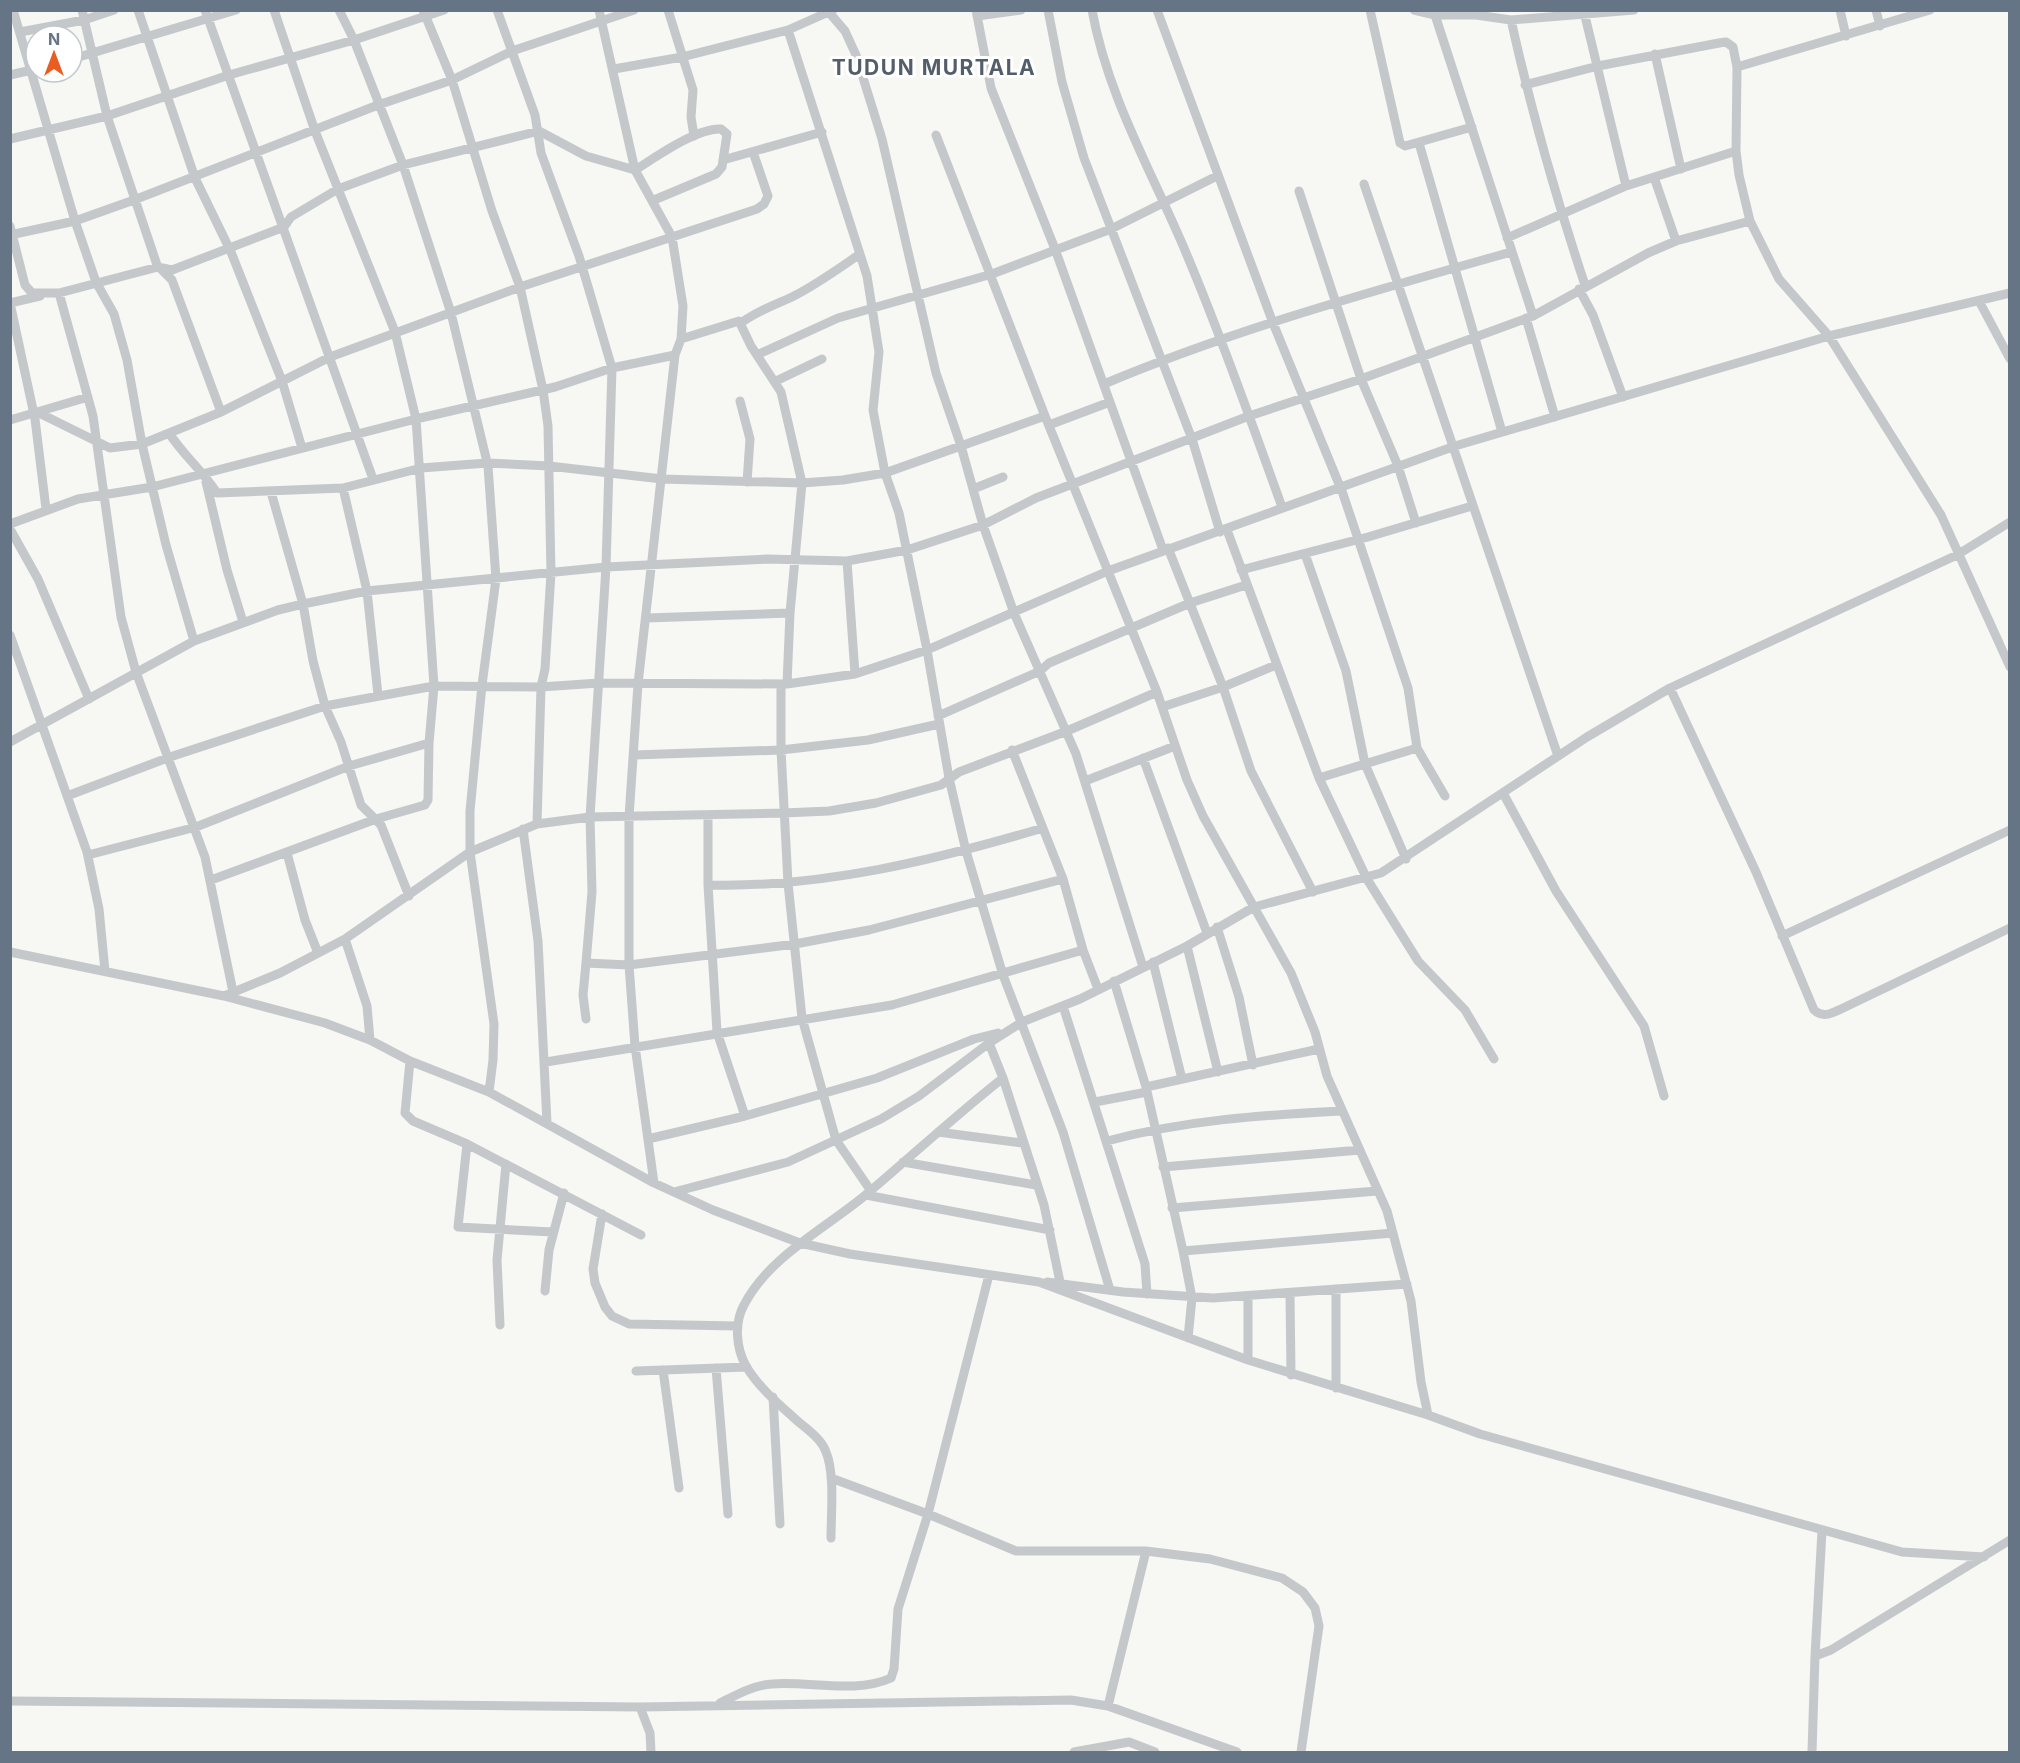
<svg xmlns="http://www.w3.org/2000/svg" width="2020" height="1763" viewBox="0 0 2020 1763" font-family="Inter,sans-serif">
  <rect width="100%" height="100%" fill="#f7f7f3"/>
  <g fill="none" stroke-linecap="round" stroke-linejoin="round">
    <path stroke="#c4c8cb" stroke-width="9" d="M 13,10 L 75,221 L 96,282 L 114,314 L 127,360 L 142,444 L 166,545 L 194,641
      M 82,10 L 107,116 L 157,265 L 172,280 L 221,412
      M 138,10 L 195,178 L 231,252 L 282,381 L 302,448
      M 205,10 L 373,479
      M 339,10 L 354,40 L 403,165 L 451,313 L 488,466 L 496,579 L 482,685 L 470,811 L 470,852 L 494,1024 L 493,1060 L 489,1092
      M 423,10 L 452,80 L 492,211 L 520,287 L 543,390 L 548,426 L 551,573 L 545,669 L 541,687 L 537,824
      M 497,10 L 535,115 L 541,153 L 579,256 L 612,368 L 606,567 L 590,817 L 592,892 L 586,963 L 629,965 L 795,944 L 869,930 L 1063,879
      M 599,10 L 635,170 L 672,237 L 683,306 L 681,339 L 675,355 L 638,684 L 629,817 L 629,965 L 635,1046 L 654,1183
      M 668,10 L 693,90 L 691,117 L 694,136
      M 827,10 L 845,31 L 856,55 L 882,139 L 936,373 L 961,446 L 983,525 L 1014,613 L 1076,754 L 1143,967
      M 976,10 L 991,88 L 1055,249 L 1163,550
      M 1048,10 L 1062,82 L 1084,158 L 1192,439 L 1220,532
      M 1092,10 C 1108,99 1155,177 1189,260 C 1223,341 1252,424 1282,507
      M 1157,10 L 1273,323 L 1343,494 L 1408,688 L 1417,748 L 1445,796
      M 1370,10 L 1400,143 L 1405,146 L 1472,127
      M 1414,10 L 1435,15 L 1476,15 L 1511,20 L 1634,10
      M 1840,10 L 1846,36
      M 1876,10 L 1880,26
      M 1435,15 L 1533,316
      M 977,16 L 1021,10
      M 1585,16 L 1626,186
      M 1511,20 C 1531,110 1556,198 1585,285
      M 788,30 L 867,276 L 879,352 L 873,410 L 885,473 L 899,513 L 927,650 L 949,778 L 966,851 L 1003,975 L 1063,1132 L 1110,1290
      M 20,32 L 84,20 L 114,10
      M 1655,54 L 1681,169
      M 72,59 L 236,10
      M 1737,67 L 1930,10
      M 614,69 L 682,57 L 788,30 L 833,10
      M 10,75 L 36,69
      M 1525,85 L 1598,66 L 1719,43 L 1726,42 L 1733,47 L 1737,67 L 1736,151 L 1739,175 L 1750,221 L 1779,279 L 1829,336 L 1941,515 L 2010,667
      M 936,135 L 1045,416 L 1157,692 L 1187,780 L 1203,816 L 1291,973 L 1315,1032 L 1327,1076 L 1387,1211 L 1411,1301 L 1421,1382 L 1428,1415
      M 10,139 L 107,116 L 229,75 L 354,40 L 444,10
      M 1419,143 L 1502,432
      M 723,160 L 822,132
      M 1654,177 L 1676,241
      M 1364,184 L 1558,756
      M 1299,191 L 1361,379 L 1398,466 L 1416,523
      M 10,226 L 25,285 L 32,293 L 59,293 L 158,267 L 172,270 L 284,227 L 291,217 L 338,189 L 403,165 L 539,131 L 586,156 L 635,170 C 656,157 698,127 721,129 L 727,134 L 722,167 L 716,174 L 654,200
      M 10,235 L 75,221 L 134,200 L 378,105 L 452,80 L 512,51 L 634,10
      M 1507,238 L 1626,186 L 1736,151
      M 1579,289 L 1593,315 L 1623,397
      M 59,293 L 93,416 L 121,617 L 136,672 L 205,857 L 233,992
      M 1979,301 L 2010,359
      M 10,303 L 35,419 L 46,509
      M 10,303 L 40,296
      M 1526,318 L 1555,417
      M 741,323 C 757,311 774,305 792,297 C 816,285 838,269 860,254
      M 681,339 L 739,321 L 751,346 L 781,392 L 802,483 L 790,613 L 787,684
      M 759,354 L 838,318 L 992,274 L 1111,229 L 1217,176
      M 776,381 L 822,359
      M 1104,384 C 1235,329 1374,291 1511,252
      M 740,401 L 750,439 L 747,482
      M 39,413 L 110,448 L 142,444 L 221,412 L 330,357 L 520,287 L 757,209 L 764,204 L 768,196 L 753,152
      M 10,420 L 88,397
      M 1049,425 L 1110,402
      M 169,433 C 183,455 203,471 217,493 L 343,488 L 421,468 L 487,463 L 549,466 L 662,479 L 802,483 L 843,480 L 885,473 L 1045,416
      M 206,482 L 227,570 L 243,622
      M 343,488 L 367,591 L 378,695
      M 973,489 L 1003,477
      M 271,492 L 303,604 L 313,661 L 325,706 L 341,742 L 361,805 L 381,825 L 409,896
      M 10,524 L 78,499 L 152,487 L 416,419 L 555,387 L 612,368 L 675,355
      M 10,529 L 38,579 L 89,699
      M 1227,530 L 1319,778 L 1367,879 L 1418,961 L 1465,1010 L 1494,1059
      M 1168,548 L 1223,687 L 1251,771 L 1313,892
      M 1305,554 L 1346,671 L 1365,764 L 1406,859
      M 847,561 L 855,674
      M 1241,570 L 1368,537 L 1472,506
      M 647,618 L 790,613
      M 10,635 L 87,852 L 99,909 L 105,971
      M 781,684 L 781,750 L 788,883 L 802,1018 L 836,1140 L 871,1191
      M 1670,688 L 1756,872 L 1814,1010 C 1823,1018 1829,1014 1839,1010 L 2010,928
      M 1162,707 L 1223,687 L 1276,665
      M 938,716 L 1040,671 L 1049,663 L 1190,603 L 1246,585
      M 10,742 L 194,641 L 278,610 L 303,604 L 367,591 L 606,567 L 767,559 L 847,561 L 907,550 L 983,525 L 1036,498 L 1249,416 L 1361,379 L 1533,316 L 1648,253 L 1676,241 L 1750,221
      M 1012,750 L 1063,879 L 1083,950 L 1098,989
      M 634,755 L 781,750 L 868,740 L 939,724
      M 1143,758 L 1207,933
      M 1319,778 L 1417,748
      M 1085,781 L 1175,746
      M 1503,793 L 1556,891 L 1644,1026 L 1664,1096
      M 67,796 L 170,757 L 325,706 L 434,686 L 541,687 L 599,683 L 787,684 L 855,674 L 927,650 L 1108,571 L 1455,446 L 1829,336 L 2010,293
      M 708,815 L 708,885 C 822,888 935,860 1043,828
      M 523,829 L 538,941 L 547,1123
      M 287,853 L 305,920 L 318,953
      M 88,855 L 196,827 L 349,766 L 429,743
      M 211,880 L 376,819 L 425,805 L 428,800 L 429,743 L 434,686 L 416,419 L 395,332 L 315,131 L 274,10
      M 708,885 L 717,1032 L 745,1116
      M 1217,927 L 1239,997 L 1253,1065
      M 1782,936 L 2010,830
      M 345,939 L 367,1006 L 370,1040
      M 1187,946 L 1218,1072
      M 10,952 L 224,996 L 325,1023 L 370,1040 L 410,1061 L 489,1092 L 654,1183 L 713,1210 L 800,1243 L 850,1254 L 1039,1282 L 1248,1360 L 1428,1415 L 1480,1434 L 1902,1552 L 1984,1557
      M 1153,962 L 1182,1079
      M 586,963 L 583,995 L 586,1019
      M 1114,981 L 1146,1087 L 1183,1251 L 1192,1298 L 1188,1338
      M 224,996 L 280,973 L 345,939 L 470,852 L 537,824 L 590,817 L 784,813 L 829,811 L 876,803 L 941,785 L 959,772 L 1067,731 L 1157,692
      M 1063,1006 L 1145,1264 L 1147,1294
      M 989,1043 L 1003,1078 L 1044,1205 L 1060,1282
      M 410,1061 L 405,1113 L 413,1121 L 467,1144 L 641,1235
      M 546,1062 L 892,1005 L 1083,950
      M 1146,1087 L 1319,1049
      M 1095,1102 L 1147,1092
      M 938,1132 L 1022,1143
      M 648,1139 L 745,1116 L 877,1078 L 974,1039 L 998,1033
      M 1107,1141 C 1185,1120 1262,1115 1342,1111
      M 467,1144 L 458,1227 L 553,1232
      M 903,1162 L 1036,1185
      M 1163,1167 L 1360,1150
      M 674,1192 L 788,1162 L 881,1119 L 919,1096 L 989,1043 L 1022,1022 L 1080,999 L 1187,946 L 1254,907 L 1381,873 L 1587,737 L 1670,688 L 1957,555 L 2010,522
      M 866,1195 L 1050,1230
      M 1172,1208 L 1377,1191
      M 602,1214 L 593,1269 L 595,1283 L 605,1307 L 612,1316 L 629,1324 L 738,1326
      M 1183,1251 L 1393,1233
      M 1047,1282 L 1123,1292 L 1213,1298 L 1407,1284
      M 545,1291 L 549,1250 L 564,1193
      M 1290,1293 L 1291,1375
      M 500,1325 L 497,1260 L 506,1164
      M 1248,1360 L 1248,1296
      M 716,1368 L 728,1514
      M 663,1370 L 679,1488
      M 636,1371 L 747,1367
      M 1336,1388 L 1336,1289
      M 773,1397 L 780,1524
      M 831,1478 L 928,1514 L 1016,1551 L 1146,1551 L 1210,1559 L 1282,1578 L 1303,1592 L 1315,1608 L 1319,1626 L 1301,1752
      M 831,1538 C 831,1514 835,1473 826,1452 C 821,1437 803,1427 792,1416 C 776,1402 757,1385 746,1366 C 736,1348 734,1323 744,1305 C 769,1256 828,1227 868,1193 C 913,1155 956,1115 1003,1078
      M 1815,1656 L 1822,1531
      M 10,1701 L 640,1707 L 1071,1700 L 1108,1706 L 1237,1752
      M 720,1703 C 736,1695 754,1685 772,1684 C 809,1681 856,1694 891,1678 L 894,1669 L 898,1609 L 928,1514 L 989,1275
      M 1108,1706 L 1146,1551
      M 640,1707 L 650,1733 L 651,1752
      M 1074,1752 L 1129,1742 L 1155,1752
      M 1812,1752 L 1815,1656 L 1831,1650 L 2010,1540"/>
  </g>
  <g text-anchor="middle" stroke-width="6" stroke-linejoin="round" paint-order="stroke">
    <g font-size="21" font-weight="bold" letter-spacing="1.5" fill="#535e6a" stroke="#fff">
      <text x="934" y="75">TUDUN MURTALA</text>
    </g>
  </g>
  <rect width="2020" height="1763" fill="none" stroke="#657585" stroke-width="24"/>
  <g transform="translate(54 54)"><circle r="28" fill="#ffffff" stroke="#c1c8ce" stroke-width="1.5"/>
  <path d="M0-4.5L10 22L0 15L-10 22Z" fill="#e95d21"/>
  <text y="-9" font-size="16" font-weight="bold" text-anchor="middle" fill="#657585">N</text>
  </g>
</svg>
